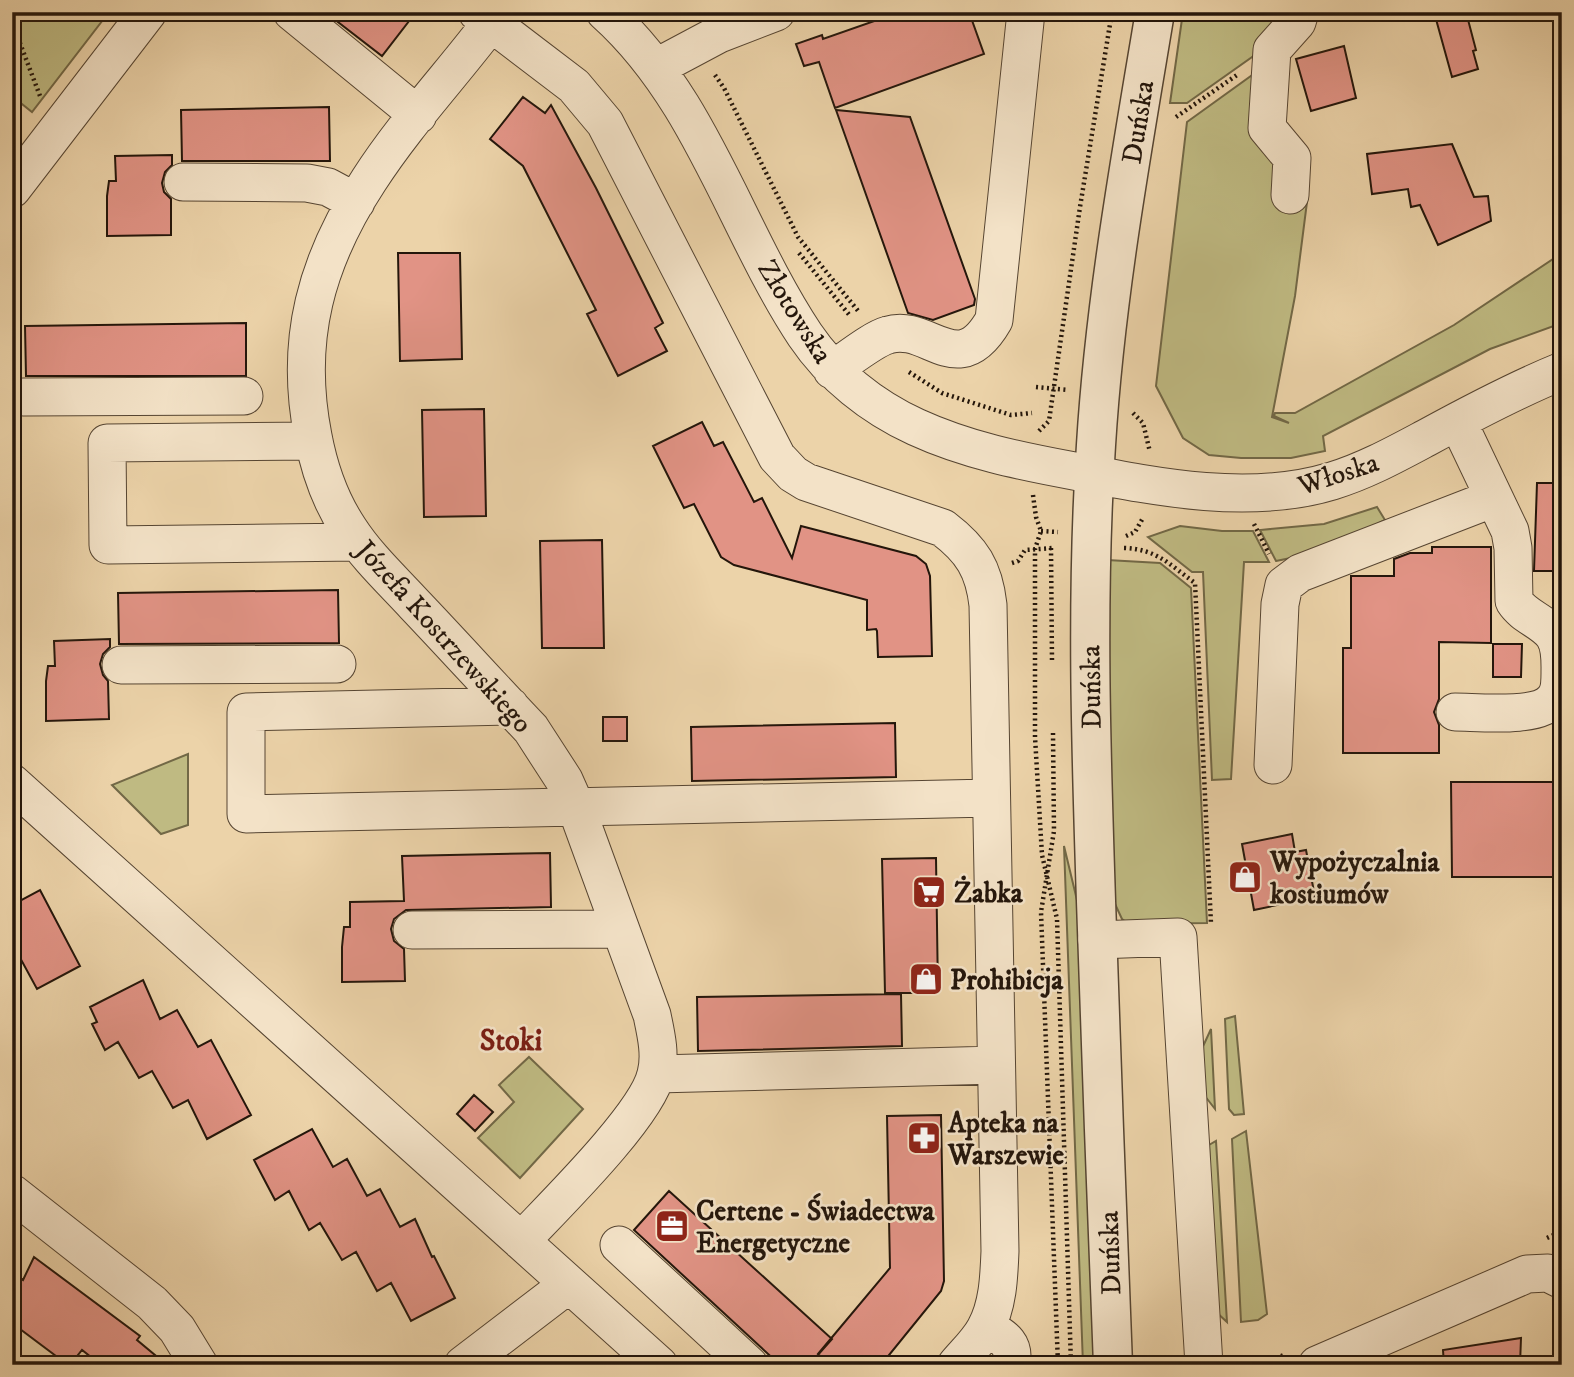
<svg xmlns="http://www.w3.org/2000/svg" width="1574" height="1377" viewBox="0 0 1574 1377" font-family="'IM FELL DW Pica',serif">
  <rect width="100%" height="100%" fill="#ecd3a9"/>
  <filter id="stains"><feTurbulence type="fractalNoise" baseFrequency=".00286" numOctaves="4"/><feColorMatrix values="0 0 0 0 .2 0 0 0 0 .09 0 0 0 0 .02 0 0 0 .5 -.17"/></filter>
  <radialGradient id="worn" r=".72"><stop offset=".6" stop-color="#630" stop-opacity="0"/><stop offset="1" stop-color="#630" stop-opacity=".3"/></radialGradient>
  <path fill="#bfba82" stroke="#726846" stroke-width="2" d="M 12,12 L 109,12 L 32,112 L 12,96 Z
    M 1183,12 L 1290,12 L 1269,45 L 1187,103 L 1170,103 Z
    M 1262,68 L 1282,162 L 1280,198 L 1307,202 L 1295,296 L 1272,417 L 1289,423 L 1274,416 L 1275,413 L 1295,413 L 1454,325 L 1562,253 L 1562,323 L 1490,349 L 1323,436 L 1325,451 L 1291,458 L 1241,458 L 1209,455 L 1183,438 L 1156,386 L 1187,122 Z
    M 1377,507 L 1385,520 C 1345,540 1321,553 1276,561 L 1260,530 L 1324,524 Z
    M 1180,526 L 1222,531 L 1253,531 L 1269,562 L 1244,562 L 1231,779 L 1212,780 L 1203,572 L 1192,572 L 1148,537 Z
    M 1107,560 L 1160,563 L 1191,588 L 1207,923 L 1129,924 L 1122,919 L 1115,904 L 1106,630 Z
    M 188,754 L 188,825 L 161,834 L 112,785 Z
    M 1064,846 L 1082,921 L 1098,1365 L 1083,1365 Z
    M 1235,1016 L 1244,1114 L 1234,1115 L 1229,1109 L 1225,1019 Z
    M 1211,1029 L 1215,1109 L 1201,1091 L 1199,1055 Z
    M 529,1057 L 583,1109 L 520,1178 L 478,1138 L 514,1102 L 499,1085 Z
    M 1246,1131 L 1267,1314 L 1258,1320 L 1241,1322 L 1232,1139 Z
    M 1216,1141 L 1227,1322 L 1215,1311 L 1209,1145 Z"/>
  <path fill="#e19385" stroke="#24160b" stroke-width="2" d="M 325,12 L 416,12 L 382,56 Z
    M 900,12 L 969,12 L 984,54 L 835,108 L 819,62 L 804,66 L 796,44 L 822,35 L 823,39 Z
    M 1434,12 L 1466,12 L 1476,50 L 1473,51 L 1478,69 L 1452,77 Z
    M 1344,46 L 1356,98 L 1311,111 L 1296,59 Z
    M 523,97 L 545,113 L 551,105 L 596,188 L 663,323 L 655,328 L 667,351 L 618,376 L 587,314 L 596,310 L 523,166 L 490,139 Z
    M 329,107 L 330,161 L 182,161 L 181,110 Z
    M 836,110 L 910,117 L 975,299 L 974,305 L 933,320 L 908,313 Z
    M 1452,144 L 1474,197 L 1488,196 L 1491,221 L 1438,245 L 1420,205 L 1411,207 L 1408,189 L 1372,194 L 1367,154 Z
    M 172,155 L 172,165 L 165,172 L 162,183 L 164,192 L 171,199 L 171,235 L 107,236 L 107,196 L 109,181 L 116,181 L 115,156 Z
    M 398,253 L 460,253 L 462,359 L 400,361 Z
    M 246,323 L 246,376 L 26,376 L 25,326 Z
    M 484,409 L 486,516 L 424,517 L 422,410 Z
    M 702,422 L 714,446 L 723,442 L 754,502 L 762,498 L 792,558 L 801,526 L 916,556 L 926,564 L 930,576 L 932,656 L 878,657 L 877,631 L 876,629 L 867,630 L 867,600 L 734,565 L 721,557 L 694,504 L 684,508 L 653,446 Z
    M 1537,483 L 1562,483 L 1562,571 L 1534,571 Z
    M 602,540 L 604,648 L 542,648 L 540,541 Z
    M 1432,547 L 1491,547 L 1491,643 L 1439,642 L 1439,699 L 1434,712 L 1439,725 L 1439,753 L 1343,753 L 1343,648 L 1351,648 L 1351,576 L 1394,576 L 1394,559 L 1410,553 L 1432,553 Z
    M 338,590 L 339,643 L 119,644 L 118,593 Z
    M 110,639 L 110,647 L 103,654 L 100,664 L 103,675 L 108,681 L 109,719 L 46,721 L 46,681 L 48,666 L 55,666 L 54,641 Z
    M 1493,644 L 1522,644 L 1521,677 L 1493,677 Z
    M 603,717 L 627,717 L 627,741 L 603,741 Z
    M 895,723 L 896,777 L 692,781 L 691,727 Z
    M 1451,782 L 1562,782 L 1562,877 L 1452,877 Z
    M 1292,834 L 1295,852 L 1306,850 L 1315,897 L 1254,910 L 1242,844 Z
    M 550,853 L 551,907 L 406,910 L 394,919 L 391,929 L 394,941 L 404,949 L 405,981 L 342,982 L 342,947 L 344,927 L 350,927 L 350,902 L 404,901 L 402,856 Z
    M 936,858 L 938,993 L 885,993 L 882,859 Z
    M 40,890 L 80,966 L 37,989 L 12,943 L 12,905 Z
    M 143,980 L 160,1019 L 177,1010 L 198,1047 L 211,1040 L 251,1115 L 207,1139 L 188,1100 L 173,1108 L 152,1071 L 139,1078 L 118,1042 L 105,1050 L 92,1024 L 97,1022 L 90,1007 Z
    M 901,994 L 902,1046 L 698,1051 L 697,997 Z
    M 474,1095 L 493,1112 L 475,1131 L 457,1114 Z
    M 941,1115 L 944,1281 L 941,1291 L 881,1365 L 831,1365 L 818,1354 L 890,1268 L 887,1116 Z
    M 312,1129 L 333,1167 L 347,1159 L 367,1196 L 380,1189 L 400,1227 L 415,1219 L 432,1257 L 434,1256 L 455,1298 L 411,1321 L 391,1283 L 377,1291 L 356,1252 L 342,1260 L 320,1223 L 309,1230 L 289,1191 L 275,1200 L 254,1160 Z
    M 669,1191 L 832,1339 L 809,1365 L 780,1365 L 634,1230 Z
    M 34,1257 L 140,1336 L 137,1340 L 167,1365 L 101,1365 L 82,1350 L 70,1365 L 68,1365 L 12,1323 L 12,1274 L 23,1280 Z
    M 1521,1338 L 1520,1365 L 1444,1365 L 1443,1350 Z"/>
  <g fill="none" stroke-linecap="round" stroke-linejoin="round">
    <g stroke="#564532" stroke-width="39">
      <path id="minor" d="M 292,12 L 418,115
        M 477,12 L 574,86 L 605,123 L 777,457 L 793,474 L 806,482 L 943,528 C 972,550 984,569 988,605 L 1000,1251 C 999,1277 998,1306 985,1329 C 978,1342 966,1353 956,1365
        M 499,12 C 457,69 407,121 369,180 C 316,261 294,340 313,436 C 319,468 331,502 349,529 C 367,557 393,581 415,605 C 454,646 492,688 531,729 L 564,780 L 576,807 L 652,1015 C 656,1034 661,1055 656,1074 C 647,1115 553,1207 521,1241
        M 605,12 C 702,99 735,229 805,335 C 832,375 872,407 916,427 C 966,450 1020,461 1074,471 C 1156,487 1250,506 1332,481 C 1365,471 1396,454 1426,438 C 1470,414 1515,390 1562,371
        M 657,67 L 719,34 L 776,12
        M 183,182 L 307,183 L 328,187 L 356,202
        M 12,189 L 148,12
        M 1290,195 L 1292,158 L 1267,128 L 1272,50 L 1297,22 L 1300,12
        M 832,370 C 846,361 873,339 888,335 C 928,322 958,383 994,320 L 1026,12
        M 23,397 L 244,396
        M 314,441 L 107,443 L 108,545 L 358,542
        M 121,665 L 337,664
        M 510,706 L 246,712 L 246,814 L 991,798
        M 1455,712 C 1479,712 1539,719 1554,699 C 1560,692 1560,682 1560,673 C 1560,661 1561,647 1554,636 C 1544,621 1524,617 1514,601 L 1513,548 L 1510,531 L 1458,422
        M 1273,765 L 1280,604 L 1284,585 L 1300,573 L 1494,498
        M 12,783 L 659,1365
        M 412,930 L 620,929
        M 1097,940 L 1178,937 L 1204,1365
        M 657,1074 L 996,1065
        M 12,1193 L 152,1303 L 177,1329 L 199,1365
        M 619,1245 L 749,1365
        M 986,1327 C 1003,1337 1016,1343 1011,1365
        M 463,1365 L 569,1284
        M 1317,1365 L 1527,1274 L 1548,1273 L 1562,1280"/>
    </g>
    <g stroke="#564532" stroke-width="41">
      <path id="tertiary" d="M 1113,1365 C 1107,1210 1101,1056 1096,901 C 1091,749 1086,597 1096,445 C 1105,299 1131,156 1155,12"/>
    </g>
    <path stroke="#24160b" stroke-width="4.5" stroke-dasharray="2 3.5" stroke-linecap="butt" d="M 669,12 L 675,20
      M 12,22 L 40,96
      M 715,75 L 724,88 L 798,237 L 859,312
      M 1176,117 L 1237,75
      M 799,253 L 851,317
      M 909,372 L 942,393 L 1011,415 L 1032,413
      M 1036,387 L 1068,390
      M 1133,413 L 1143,423 L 1150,452
      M 1039,431 L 1049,421 L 1080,207 L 1112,12
      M 1033,495 L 1036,517 L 1041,531 L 1035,549 L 1035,737 L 1042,855 L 1057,919 L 1071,1365
      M 1254,524 L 1269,554
      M 1041,531 L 1058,532
      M 1126,536 L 1135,532 L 1143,518
      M 1051,548 L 1052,662
      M 1124,548 C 1157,549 1170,565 1195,583 L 1211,924
      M 1012,563 L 1018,561 L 1025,550 L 1053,548
      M 1053,733 L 1054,831 L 1041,912 L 1058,1365
      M 1547,1238 L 1562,1231
      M 1261,1365 L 1286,1354"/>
    <use href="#minor" stroke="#f3e2c7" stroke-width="37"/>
    <use href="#tertiary" stroke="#f3e2c7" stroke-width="38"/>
  </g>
  <defs>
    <g id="shop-square" transform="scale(1.75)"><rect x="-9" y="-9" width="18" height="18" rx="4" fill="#8f2418" stroke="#f3e2c7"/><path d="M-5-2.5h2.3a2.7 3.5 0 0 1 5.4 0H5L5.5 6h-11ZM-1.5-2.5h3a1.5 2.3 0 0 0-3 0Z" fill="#fff"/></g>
    <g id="supermarket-square" transform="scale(1.75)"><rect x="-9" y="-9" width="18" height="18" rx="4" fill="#8f2418" stroke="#f3e2c7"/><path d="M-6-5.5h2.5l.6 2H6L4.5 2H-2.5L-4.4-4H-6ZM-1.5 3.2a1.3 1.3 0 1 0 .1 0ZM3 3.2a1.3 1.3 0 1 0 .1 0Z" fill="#fff"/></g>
    <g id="pharmacy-square" transform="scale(1.75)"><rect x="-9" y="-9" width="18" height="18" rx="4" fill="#8f2418" stroke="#f3e2c7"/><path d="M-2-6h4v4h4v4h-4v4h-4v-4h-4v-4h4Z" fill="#fff"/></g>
    <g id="office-square" transform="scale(1.75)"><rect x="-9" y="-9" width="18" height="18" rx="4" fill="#8f2418" stroke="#f3e2c7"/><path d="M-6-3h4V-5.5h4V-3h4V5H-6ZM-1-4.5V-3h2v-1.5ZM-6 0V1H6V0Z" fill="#fff"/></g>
  </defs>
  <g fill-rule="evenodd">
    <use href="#shop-square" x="1245" y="877"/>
    <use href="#supermarket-square" x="929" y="892"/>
    <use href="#shop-square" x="926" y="979"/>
    <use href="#pharmacy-square" x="924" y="1138"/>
    <use href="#office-square" x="672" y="1226"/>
  </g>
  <g text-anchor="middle" stroke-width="5" stroke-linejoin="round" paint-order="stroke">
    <g font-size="28" fill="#24160b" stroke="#f3e2c7">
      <text transform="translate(1137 122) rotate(-81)" y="10">Duńska</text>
      <text transform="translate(796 311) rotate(58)" y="10">Złotowska</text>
      <text transform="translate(1338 473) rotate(-18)" y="10">Włoska</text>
      <text transform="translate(445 636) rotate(48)" y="10">Józefa Kostrzewskiego</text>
      <text transform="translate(1090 687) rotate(-91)" y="10">Duńska</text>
      <text transform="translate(1109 1253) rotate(-92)" y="10">Duńska</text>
    </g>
    <g font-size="28" font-weight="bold" fill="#24160b" stroke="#f3e2c7" text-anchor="start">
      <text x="1270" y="871">Wypożyczalnia<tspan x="1270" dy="32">kostiumów</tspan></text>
      <text x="954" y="902">Żabka</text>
      <text x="950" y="989">Prohibicja</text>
      <text x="948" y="1132">Apteka na<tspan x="948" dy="32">Warszewie</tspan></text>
      <text x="696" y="1220">Certene - Świadectwa<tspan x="696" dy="32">Energetyczne</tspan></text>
    </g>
    <g font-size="30" font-weight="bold" fill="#7a1f14" stroke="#f3e2c7">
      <text x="511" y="1050">Stoki</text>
    </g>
  </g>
  <rect width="1574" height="1377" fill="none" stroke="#ecd3a9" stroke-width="42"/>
  <rect x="14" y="14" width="1546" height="1349" fill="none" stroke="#24160b" stroke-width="3.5"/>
  <rect x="21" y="21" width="1532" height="1335" fill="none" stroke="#24160b" stroke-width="2"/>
  <rect width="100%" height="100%" filter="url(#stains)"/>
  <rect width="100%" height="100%" fill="url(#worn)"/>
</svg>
